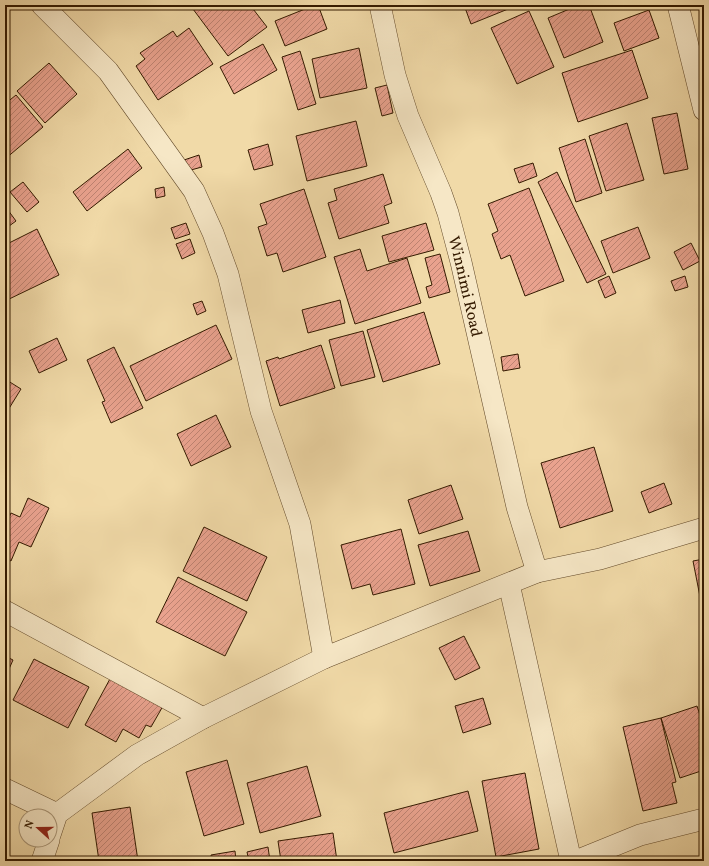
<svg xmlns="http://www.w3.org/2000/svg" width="709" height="866" viewBox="0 0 709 866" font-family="Vollkorn,serif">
  <defs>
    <pattern id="building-hatch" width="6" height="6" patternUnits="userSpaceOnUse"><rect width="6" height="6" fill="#e9a28e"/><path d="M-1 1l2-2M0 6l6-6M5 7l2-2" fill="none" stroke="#be8372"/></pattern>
  </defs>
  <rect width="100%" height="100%" fill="#f1daa8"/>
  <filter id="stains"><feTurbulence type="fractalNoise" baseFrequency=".005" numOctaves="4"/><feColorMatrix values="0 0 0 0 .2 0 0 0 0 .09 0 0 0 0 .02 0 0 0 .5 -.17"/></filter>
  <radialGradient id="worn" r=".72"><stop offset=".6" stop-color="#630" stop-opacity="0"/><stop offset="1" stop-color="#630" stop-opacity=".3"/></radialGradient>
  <path fill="url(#building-hatch)" stroke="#341a00" d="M 190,5 L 250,5 L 267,27 L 228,56 Z
    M 315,5 L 318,5 L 327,29 L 285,46 L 275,21 Z
    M 464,5 L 518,5 L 471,24 Z
    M 579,5 L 589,5 L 603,42 L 564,58 L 548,18 Z
    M 649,10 L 659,38 L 624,51 L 614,23 Z
    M 529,11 L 554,67 L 517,84 L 491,28 Z
    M 189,28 L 213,64 L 158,100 L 136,66 L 145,59 L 140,53 L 173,31 L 177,37 Z
    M 263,44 L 277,70 L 234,94 L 220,67 Z
    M 359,48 L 367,88 L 320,98 L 312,59 Z
    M 632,50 L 648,98 L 578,122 L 562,73 Z
    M 300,51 L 316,104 L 298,110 L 282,57 Z
    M 49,63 L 77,94 L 45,123 L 17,91 Z
    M 387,85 L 393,113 L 382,116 L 375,88 Z
    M 16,95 L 43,127 L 5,159 L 5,104 Z
    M 677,113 L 688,169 L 664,174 L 652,118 Z
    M 356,121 L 367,166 L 307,181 L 296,136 Z
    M 627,123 L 644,180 L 606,191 L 589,136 Z
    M 585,139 L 602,193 L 576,202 L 559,148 Z
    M 268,144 L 273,165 L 254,170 L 248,150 Z
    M 128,149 L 142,168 L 87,211 L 73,192 Z
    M 199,155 L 202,167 L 187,171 L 184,160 Z
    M 533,163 L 537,176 L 519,183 L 514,169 Z
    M 557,172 L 606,274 L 587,283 L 538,182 Z
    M 383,174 L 392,203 L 384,206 L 389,223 L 339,239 L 328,203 L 337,200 L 334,189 Z
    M 23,182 L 39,202 L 27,212 L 10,192 Z
    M 164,187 L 165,196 L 156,198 L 155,189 Z
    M 529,188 L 564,281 L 525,296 L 510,255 L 501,259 L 492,234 L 498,231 L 488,204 Z
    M 304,189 L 326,257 L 283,272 L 277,253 L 267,256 L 258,227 L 267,224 L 260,204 Z
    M 5,206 L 16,221 L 5,229 Z
    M 186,223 L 190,234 L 175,239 L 171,228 Z
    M 426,223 L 434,250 L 389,262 L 382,236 Z
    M 638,227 L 650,258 L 613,273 L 601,241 Z
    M 37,229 L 59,275 L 5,301 L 5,245 Z
    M 190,239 L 195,253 L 182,259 L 176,244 Z
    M 691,243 L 700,261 L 683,270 L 674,252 Z
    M 360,249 L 367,271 L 407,258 L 421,303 L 355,324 L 334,257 Z
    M 440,254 L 450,292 L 429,298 L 426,287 L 432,285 L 425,258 Z
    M 609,276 L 616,293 L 605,298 L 598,281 Z
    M 685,276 L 688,287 L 675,291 L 671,281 Z
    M 340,300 L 345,323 L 308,333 L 302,310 Z
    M 202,301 L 206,311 L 197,315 L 193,304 Z
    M 424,312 L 440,364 L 383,382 L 367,330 Z
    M 216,325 L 232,359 L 146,401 L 130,366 Z
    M 363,331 L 375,377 L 341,386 L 329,340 Z
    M 57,338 L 67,360 L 39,373 L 29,351 Z
    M 321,345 L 335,388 L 280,406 L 266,361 L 278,357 L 279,359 Z
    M 114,347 L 143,408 L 111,423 L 102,402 L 105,401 L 87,360 Z
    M 518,354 L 520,368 L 503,371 L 501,357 Z
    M 5,379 L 21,389 L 5,415 Z
    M 216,415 L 231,447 L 191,466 L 177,434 Z
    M 594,447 L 613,511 L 560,528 L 541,463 Z
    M 664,483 L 672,504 L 649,513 L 641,492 Z
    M 451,485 L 463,519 L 419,534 L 408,500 Z
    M 28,498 L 49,508 L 31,547 L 19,542 L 11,561 L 5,558 L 5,526 L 11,513 L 20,517 Z
    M 204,527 L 267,557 L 247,601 L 183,571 Z
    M 401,529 L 415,584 L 373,595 L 370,584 L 352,589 L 341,545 Z
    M 468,531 L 480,571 L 430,586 L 418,545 Z
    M 704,559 L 704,617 L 693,561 Z
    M 178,577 L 247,612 L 225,656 L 156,622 Z
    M 464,636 L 480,668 L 455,680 L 439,648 Z
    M 5,656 L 13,660 L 5,678 Z
    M 34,659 L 89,687 L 68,728 L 13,700 Z
    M 111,677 L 163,706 L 151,727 L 146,725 L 139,738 L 123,729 L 116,742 L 85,725 Z
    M 483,698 L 491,724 L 463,733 L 455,706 Z
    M 697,706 L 704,728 L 704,770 L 680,778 L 661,718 Z
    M 661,718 L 676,782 L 672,783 L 677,803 L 643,811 L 623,727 Z
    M 227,760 L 244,824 L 204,836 L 186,772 Z
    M 307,766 L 321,816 L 260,833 L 247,783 Z
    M 525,773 L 539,849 L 496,857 L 482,781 Z
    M 468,791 L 478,831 L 394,853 L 384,813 Z
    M 130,807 L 138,861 L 99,861 L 92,813 Z
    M 333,833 L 337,861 L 281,861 L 278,841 Z
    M 268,847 L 270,861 L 249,861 L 247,852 Z
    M 235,851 L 236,861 L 212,861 L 211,855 Z"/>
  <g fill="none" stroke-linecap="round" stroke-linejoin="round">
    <g stroke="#634a2a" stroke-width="22">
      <g id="street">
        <path d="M 42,5 L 108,71 L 194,191 L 213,233 L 228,274 L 261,411 L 300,524 L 324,658"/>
        <path id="s1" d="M 380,5 L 395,75 L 408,116 L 441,193 L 448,213 L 461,262 L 517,507 L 537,572"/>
        <path d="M 678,5 L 704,110"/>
        <path d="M 509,584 L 571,861"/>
        <path d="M 5,611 L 203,718"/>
        <path d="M 5,789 L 57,814"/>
        <path d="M 50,835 L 57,814 L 137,755 L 203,718 L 324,658 L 537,572 L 600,559 L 704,528"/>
        <path d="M 42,861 L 49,840"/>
        <path d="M 576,861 L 640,835 L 704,819"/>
      </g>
    </g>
    <use href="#street" stroke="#f6e7c6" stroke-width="21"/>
  </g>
  <g text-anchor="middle" stroke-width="3" stroke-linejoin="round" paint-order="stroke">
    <g font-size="16" fill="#341a00" stroke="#f6e7c6">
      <text dy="6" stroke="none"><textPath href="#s1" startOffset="295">Winnimi Road</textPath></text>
    </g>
  </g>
  <rect width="709" height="866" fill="none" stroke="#f1daa8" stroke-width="20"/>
  <rect x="6" y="6" width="697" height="854" fill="none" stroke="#341a00" stroke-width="2"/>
  <rect x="10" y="10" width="689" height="846" fill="none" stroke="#341a00"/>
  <g transform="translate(38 828) rotate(291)"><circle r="19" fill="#f6e7c6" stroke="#a89577"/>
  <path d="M0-3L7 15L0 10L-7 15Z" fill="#8f2418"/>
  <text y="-6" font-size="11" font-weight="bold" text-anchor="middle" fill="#341a00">N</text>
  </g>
  <rect width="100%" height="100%" filter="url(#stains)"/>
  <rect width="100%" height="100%" fill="url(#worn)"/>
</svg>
